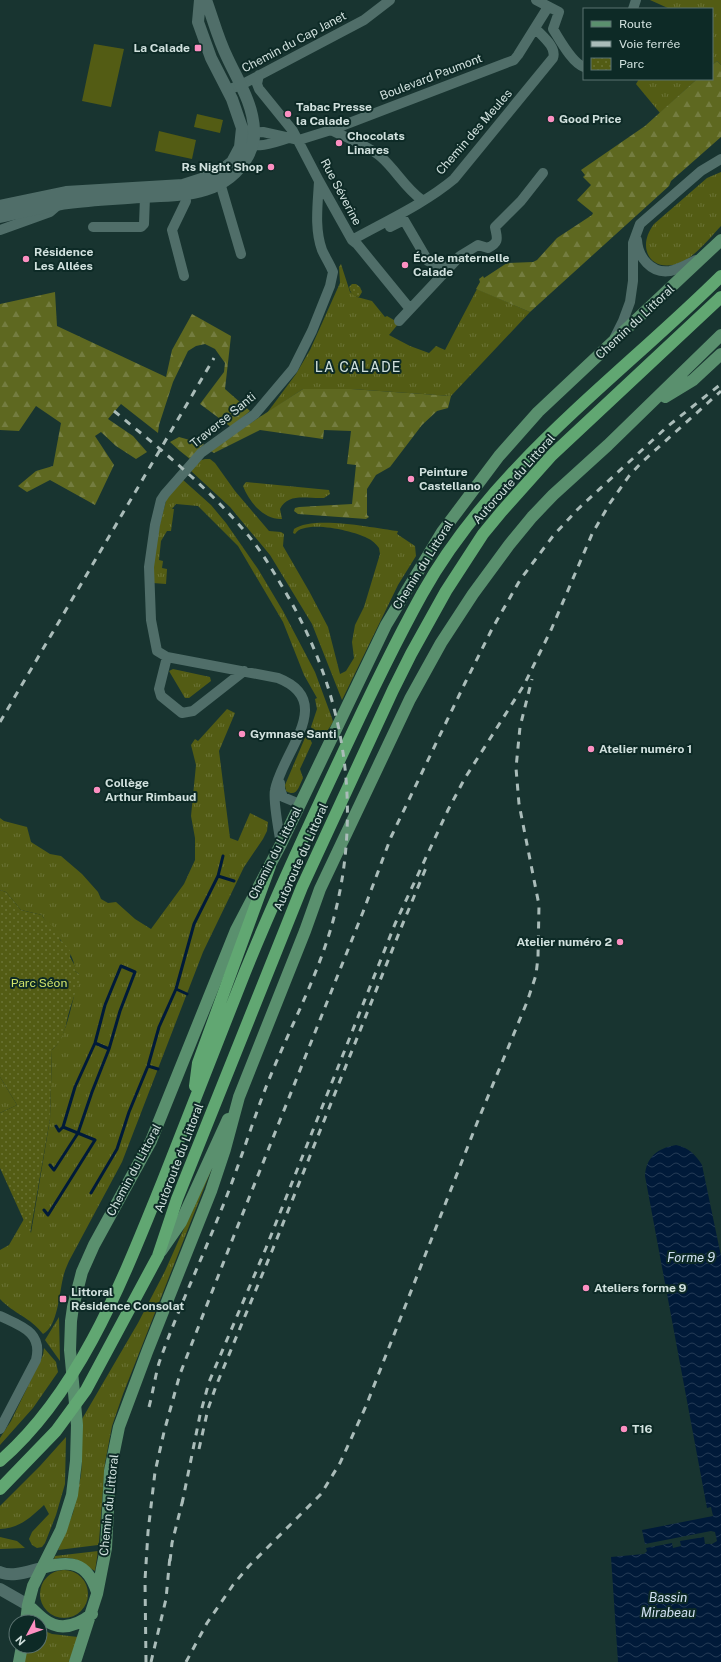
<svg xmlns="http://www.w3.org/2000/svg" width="721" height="1662" viewBox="0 0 721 1662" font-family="'Public Sans',sans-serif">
  <defs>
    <pattern id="grass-tufts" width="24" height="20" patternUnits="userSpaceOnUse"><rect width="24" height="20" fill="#535c14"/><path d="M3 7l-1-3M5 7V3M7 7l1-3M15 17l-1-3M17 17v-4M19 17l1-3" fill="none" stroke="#6b7336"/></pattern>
    <pattern id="forest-firs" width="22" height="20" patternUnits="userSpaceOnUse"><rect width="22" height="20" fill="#5e6820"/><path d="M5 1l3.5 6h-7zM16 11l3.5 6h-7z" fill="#747d40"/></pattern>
    <pattern id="park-dots" width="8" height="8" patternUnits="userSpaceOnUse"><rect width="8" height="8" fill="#535c14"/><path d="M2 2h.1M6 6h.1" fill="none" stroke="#6b7336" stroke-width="1.8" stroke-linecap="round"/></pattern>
    <pattern id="water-waves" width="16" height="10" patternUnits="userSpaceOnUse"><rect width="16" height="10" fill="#001a39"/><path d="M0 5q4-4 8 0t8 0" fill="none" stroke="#243b55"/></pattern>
  </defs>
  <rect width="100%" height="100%" fill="#183430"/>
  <path fill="url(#grass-tufts)" d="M 650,0 L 721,0 L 721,65 L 717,61 L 712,65 L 712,9 L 670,9 Z
    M 639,79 L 697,79 L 660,113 L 636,84 Z
    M 721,172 L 721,226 C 711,237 695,256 682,262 C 652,275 635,249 654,224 L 707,178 Z
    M 341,264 L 350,292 L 357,297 L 372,301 L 385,317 L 387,316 L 399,323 L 389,335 L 410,346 L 429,353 L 436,346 L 445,350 L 477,289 L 530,312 L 451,396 L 351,389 L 303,389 L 267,413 L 296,374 L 310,350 L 340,283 L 339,267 Z
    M 205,459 L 210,459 L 215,463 L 235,491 L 269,531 L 281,532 L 284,534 L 283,546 L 309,591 L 328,627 L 340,674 L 346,671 L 354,658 L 352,642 L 355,625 L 364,607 L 380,554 L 379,548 C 376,544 372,540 367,538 C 354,531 304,519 295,534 L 293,533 L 294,529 C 313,515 374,528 398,531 L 397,534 L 415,546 L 416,556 L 398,585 L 342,700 L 312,624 L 270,555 L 230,507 L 190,470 L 198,461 Z
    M 182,479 L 211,505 L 226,523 L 258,569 L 283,611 L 315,672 L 332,718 L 333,722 L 323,738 L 318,737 L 311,727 L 317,709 L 315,699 L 317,698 L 304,675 L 283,622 L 238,546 L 198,506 L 176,504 L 172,509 L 174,509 L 171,531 L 167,531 L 161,541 L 159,560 L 163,561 L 162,568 L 167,569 L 166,584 L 153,583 L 152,554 L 167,497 Z
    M 246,482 L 329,490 L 330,494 L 324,498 C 308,499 288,492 280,509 L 282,519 C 264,520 249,502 243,486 Z
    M 173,669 L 210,677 L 211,681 L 189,698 L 185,698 L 169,671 Z
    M 227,709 L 235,713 L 219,751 L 230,838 L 238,841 L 250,813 L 268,822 L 267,831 L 263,839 L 244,867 L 203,952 L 122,1162 L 69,1261 C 67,1266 64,1272 63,1278 C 59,1294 58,1326 43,1334 C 30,1317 14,1314 0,1299 L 0,1250 L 9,1245 L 24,1219 L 31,1233 L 50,1119 L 52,1050 C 67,1039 74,993 79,974 L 75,971 C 75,949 51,933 42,915 L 21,910 L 6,892 L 0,890 L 0,818 L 4,821 L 27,827 L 31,842 L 50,854 L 61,856 L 82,874 L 98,892 L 101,899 L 108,903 L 116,902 L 135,919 L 151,929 L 184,884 L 195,860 L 195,838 L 191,816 L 196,765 L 191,745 L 195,739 L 198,741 Z
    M 307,733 L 312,743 L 300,769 L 303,778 C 299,786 297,798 286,791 L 285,785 Z
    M 0,1077 L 17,1105 L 0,1113 Z
    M 221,1145 L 123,1394 L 112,1426 L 105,1463 L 99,1542 L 98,1545 L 58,1550 L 73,1513 L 81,1475 L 82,1460 L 82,1419 L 138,1323 L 165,1271 Z
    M 59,1317 L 60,1361 L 45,1340 Z
    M 44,1348 L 56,1362 L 58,1372 L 33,1408 L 0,1445 L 0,1438 L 11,1421 L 43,1355 Z
    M 66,1437 L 65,1484 L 56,1515 L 45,1543 L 42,1547 L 37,1548 L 32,1545 L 29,1539 L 32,1532 L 49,1514 L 44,1505 C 31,1517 20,1528 0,1529 L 0,1506 L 40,1466 Z
    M 0,1537 L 17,1541 L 25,1548 L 0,1549 Z
    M 98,1551 L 95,1571 C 78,1561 75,1555 54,1559 L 55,1556 Z
    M40 1594a24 24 0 1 1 48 0a24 24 0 1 1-48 0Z
    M 40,1629 L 52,1634 L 78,1637 L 69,1662 L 24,1662 L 27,1646 L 40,1646 Z"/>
  <path fill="url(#forest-firs)" d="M 717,61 L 721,65 L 721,137 L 671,181 L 669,186 L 530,312 L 476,289 L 480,282 L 479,279 L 483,276 L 484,278 L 507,263 L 533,262 L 537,260 L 557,238 L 592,215 L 593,213 L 577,200 L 591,185 L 583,177 L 585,175 L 581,170 L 645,126 L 697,79 L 712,79 L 712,65 Z
    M 55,292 L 57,326 L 166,377 L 172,350 L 192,314 L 231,336 L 225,389 L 250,411 L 231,427 L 200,404 L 224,372 L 225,363 L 215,349 L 205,344 L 196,346 L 188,351 L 173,382 L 159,425 L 158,433 L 121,404 L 108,419 L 133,436 L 147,452 L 136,459 L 116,446 L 101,432 L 95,436 L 114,465 L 95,505 L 50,480 L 27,492 L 18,486 L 36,471 L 53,466 L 61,423 L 36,406 L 19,431 L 0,430 L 0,304 Z
    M 303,389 L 351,389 L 451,396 L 448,408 L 437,411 L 422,425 L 390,467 L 376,475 L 367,489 L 367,515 L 369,517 L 366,519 L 298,514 L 294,511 L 295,508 L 299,507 L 352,504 L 356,465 L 347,464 L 351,431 L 324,430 L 323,439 L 260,430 L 214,453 L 209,450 Z
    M 179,437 L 204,444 L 190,459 L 180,451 L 170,442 Z"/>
  <path fill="url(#park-dots)" d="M 352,284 L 356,284 L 360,287 L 362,292 L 359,297 C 353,297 350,292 349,287 Z
    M 0,890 L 6,892 L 21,910 L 42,915 C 47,926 58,924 60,940 L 65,944 L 71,952 L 70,957 L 75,966 L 75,971 L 79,974 L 80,979 C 76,991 71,1004 68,1016 C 65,1029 63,1041 52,1050 L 50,1119 L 30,1234 L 0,1168 L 0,1113 L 17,1105 L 0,1077 Z"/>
  <path fill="#535c14" d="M 94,44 L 124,49 L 111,107 L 82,101 Z
    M 197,114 L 223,120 L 220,133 L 194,127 Z
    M 159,131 L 196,140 L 192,159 L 155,151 Z"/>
  <path fill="url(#water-waves)" d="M 676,1145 C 689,1148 695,1154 702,1165 L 721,1256 L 721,1662 L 618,1662 L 611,1557 L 644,1554 L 647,1551 L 646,1548 L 672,1543 L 673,1548 L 681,1546 L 680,1541 L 704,1537 L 705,1544 L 712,1544 L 717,1541 L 715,1532 L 711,1531 L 645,1544 L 642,1530 L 713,1516 L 711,1507 L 707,1508 L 645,1176 C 646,1157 658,1148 676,1145 Z"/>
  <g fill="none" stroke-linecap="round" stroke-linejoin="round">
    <path stroke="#001a39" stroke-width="3" d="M 218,876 L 234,881
      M 176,989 L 187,994
      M 95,1043 L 109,1049
      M 148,1066 L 158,1069
      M 50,1165 L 54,1170 L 78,1133 L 92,1092 L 109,1049 L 120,1011 L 135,972 L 121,966 L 105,1005 L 95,1043 L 75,1087 L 63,1127 L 59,1131 L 56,1126
      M 91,1193 L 117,1149 L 129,1112 L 148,1066 L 159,1027 L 176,989 L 194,924 L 218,876 L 223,856
      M 44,1210 L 48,1215 L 95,1140 L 63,1127"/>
    <path stroke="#506e69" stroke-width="10" d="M 536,0 L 559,12 L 553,29 C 560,40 572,63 584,67
      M 633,9 L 636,0
      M 259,75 L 257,84 L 259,89 L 293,131 L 319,181 L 352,240 L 357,244 L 410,309
      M 227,90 L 241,85 L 364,20 L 390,0
      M 331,130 C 347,138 367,145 381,157 C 396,170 405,188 422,200
      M 289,138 C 274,142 254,152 242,138 L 247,133 L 263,132 L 299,140 L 331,130 L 506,63 L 514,60 L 518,55 L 548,7
      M 218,176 L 241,254
      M 183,187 L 186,201 L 172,230 L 184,276
      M 93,227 L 141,227 L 144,224 L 145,197
      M 390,227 L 404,220 L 428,261 L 436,265 L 454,262
      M 0,230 L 50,212 L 57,206
      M 352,240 C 386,221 424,204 454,179 L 553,58 C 557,47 542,36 535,28
      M 637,240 C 638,257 651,274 670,271 C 679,269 688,264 696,260
      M 399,321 L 460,256 L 478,245 L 488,248 C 500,242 497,238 495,227 L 521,201 L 543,173
      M 615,337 L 623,321 L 630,302 L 633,281 L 633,243 L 640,224 L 701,171 L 721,159
      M 167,657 L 159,689 L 161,696 L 182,713 L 193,711 L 244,671
      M 280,783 L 280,789 L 283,797 L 300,804
      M 281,844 C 279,833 273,799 275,790 C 282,752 337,701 278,678 L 167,657 L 157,651 L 151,620 L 149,567 L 155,525 L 161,500 L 165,494 L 201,453 L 255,414 L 293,369 L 312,331 L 330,286 L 333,272 C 330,264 325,257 322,250 C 314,228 318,203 319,181
      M 0,1316 C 21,1326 43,1332 36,1360 L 0,1429"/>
    <path stroke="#506e69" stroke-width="12" d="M 0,206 L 66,192 L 183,185 L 217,174 L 232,162 L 240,147 L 242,128 L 232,99 L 211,58 L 198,22 L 200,0
      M 0,217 C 23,212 45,206 68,203 C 92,200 117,199 141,197 C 181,195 225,197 248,156 C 252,148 255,139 254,130 C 253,103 238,81 227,57 C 218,39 213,19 206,0
      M 0,1572 C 12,1578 29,1571 42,1568
      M 0,1589 L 28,1605"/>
    <path stroke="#5a906e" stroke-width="12" d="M 665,397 L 693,380 L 721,354
      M 161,1251 L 181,1222 L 228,1119
      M 42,1568 C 69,1560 87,1561 97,1592
      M 28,1605 C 34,1610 39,1616 45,1620 C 61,1632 78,1625 92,1614
      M 26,1622 L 28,1605 L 33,1586 L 61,1530 L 72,1495 L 76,1461 L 77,1425 L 70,1350 L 71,1321 L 73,1307 L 82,1272 L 94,1245 L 151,1141 L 236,930 L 281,844 L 386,625 L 442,532 L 499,456 L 538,412 L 721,240
      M 19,1662 L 22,1646
      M 75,1662 L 97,1594 L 106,1548 L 110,1471 L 119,1427 L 147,1352 L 211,1191 L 225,1149 L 239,1097 L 305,931 L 320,889 L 410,699 L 441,643 L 473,594 L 509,545 L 532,517 L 553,495 L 608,445 L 721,335"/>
    <path stroke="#61a772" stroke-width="12" d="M 195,1086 L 198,1063 L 270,866
      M 0,1461 C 80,1392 123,1279 162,1183 C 190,1113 217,1042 245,972 C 274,900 307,829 340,759 C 366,703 392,648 422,594 C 494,465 618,378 721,276
      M 0,1489 L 56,1431 L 86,1390 L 158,1256 L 177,1199 L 203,1134 L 302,887 L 393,690 L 411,654 L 446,591 L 483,534 L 502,511 L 552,455 L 721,297"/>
    <path stroke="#aabcb9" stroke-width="3" stroke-dasharray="7 7" stroke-linecap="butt" d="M 114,411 C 159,448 204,484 242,528 C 258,546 271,567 283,588 C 344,689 364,806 333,921 C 317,979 288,1031 266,1087 C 250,1129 237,1172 220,1213 C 200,1263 177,1312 159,1363 C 155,1377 153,1392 149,1407
      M 0,722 L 214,358
      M 199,1449 L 208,1409 L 216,1386 L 272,1251 L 401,928 L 428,863
      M 182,1504 L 200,1415 L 209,1382 L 266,1248 L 395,924 L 448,810 L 465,778 L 524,685 L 551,630 L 592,534 L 610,503 L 629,476 L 641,463 L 721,391
      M 170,1561 L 172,1543 L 183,1499
      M 146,1662 L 145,1580 L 148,1532 L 155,1472 L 164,1432 L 180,1374 L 233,1238 L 363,912 L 391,837 L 465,683 L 492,629 L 520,580 L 553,536 L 578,509 L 668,426 L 721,384
      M 151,1662 L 166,1599 L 170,1556
      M 186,1662 L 207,1623 L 233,1585 L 249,1566 L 321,1494 L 340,1463 L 366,1406 L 477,1123 L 527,1002 L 536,975 L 538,957 L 539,905 L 519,804 L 516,768 L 520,727 L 532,679"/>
  </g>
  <g fill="#fc8fc1" stroke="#0d2a26" stroke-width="1.5">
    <rect x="194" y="44" width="8" height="8" rx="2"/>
    <circle cx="288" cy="114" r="4"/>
    <circle cx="551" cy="119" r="4"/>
    <circle cx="339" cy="143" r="4"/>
    <circle cx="271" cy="167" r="4"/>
    <circle cx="26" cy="259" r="4"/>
    <circle cx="405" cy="265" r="4"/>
    <circle cx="411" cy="479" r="4"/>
    <circle cx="242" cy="734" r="4"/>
    <circle cx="591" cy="749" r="4"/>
    <circle cx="97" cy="790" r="4"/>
    <circle cx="620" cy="942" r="4"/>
    <circle cx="586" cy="1288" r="4"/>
    <rect x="59" y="1295" width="8" height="8" rx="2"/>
    <circle cx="624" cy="1429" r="4"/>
  </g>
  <g text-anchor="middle" stroke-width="4" stroke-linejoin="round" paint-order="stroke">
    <g font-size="12" fill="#d1e1de" stroke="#0d2a26">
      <text transform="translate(294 42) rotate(-28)" y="4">Chemin du Cap Janet</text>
      <text transform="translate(431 77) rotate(-21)" y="4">Boulevard Paumont</text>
      <text transform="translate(474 132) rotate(-49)" y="4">Chemin des Meules</text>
      <text transform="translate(341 192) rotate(62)" y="4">Rue Séverine</text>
      <text transform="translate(635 322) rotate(-43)" y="4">Chemin du Littoral</text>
      <text transform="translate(223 420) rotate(-39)" y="4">Traverse Santi</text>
      <text transform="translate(514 479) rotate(-48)" y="4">Autoroute du Littoral</text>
      <text transform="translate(423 565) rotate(-58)" y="4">Chemin du Littoral</text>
      <text transform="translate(275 853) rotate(-63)" y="4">Chemin du Littoral</text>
      <text transform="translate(301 857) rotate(-66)" y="4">Autoroute du Littoral</text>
      <text transform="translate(179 1158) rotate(-69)" y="4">Autoroute du Littoral</text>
      <text transform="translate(134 1170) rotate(-62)" y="4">Chemin du Littoral</text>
      <text transform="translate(109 1505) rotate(-84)" y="4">Chemin du Littoral</text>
    </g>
    <g font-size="12" font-weight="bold" fill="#d1e1de" stroke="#0d2a26" text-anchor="start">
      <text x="190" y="52" text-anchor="end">La Calade</text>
      <text x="296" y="111">Tabac Presse<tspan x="296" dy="14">la Calade</tspan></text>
      <text x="559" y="123">Good Price</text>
      <text x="347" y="140">Chocolats<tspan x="347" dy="14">Linares</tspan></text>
      <text x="263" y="171" text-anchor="end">Rs Night Shop</text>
      <text x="34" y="256">Résidence<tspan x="34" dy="14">Les Allées</tspan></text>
      <text x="413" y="262">École maternelle<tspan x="413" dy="14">Calade</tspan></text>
      <text x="419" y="476">Peinture<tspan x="419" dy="14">Castellano</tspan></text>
      <text x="250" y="738">Gymnase Santi</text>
      <text x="599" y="753">Atelier numéro 1</text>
      <text x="105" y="787">Collège<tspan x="105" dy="14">Arthur Rimbaud</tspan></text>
      <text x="612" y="946" text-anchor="end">Atelier numéro 2</text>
      <text x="594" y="1292">Ateliers forme 9</text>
      <text x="71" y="1296">Littoral<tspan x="71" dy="14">Résidence Consolat</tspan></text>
      <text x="632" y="1433">T16</text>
    </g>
    <g font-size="12" fill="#d1e46a" stroke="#0d2a26">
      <text x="39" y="987">Parc Séon</text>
    </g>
    <g font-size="13" font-style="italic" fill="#d0e0f2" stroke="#0d2a26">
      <text x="691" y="1262">Forme 9</text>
      <text x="668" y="1602">Bassin<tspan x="668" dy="15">Mirabeau</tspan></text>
    </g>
    <g font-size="14" letter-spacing="1" fill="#d1e1de" stroke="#0d2a26">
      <text x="358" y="372">LA CALADE</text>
    </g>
  </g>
  <rect x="583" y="8" width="130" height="72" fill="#0d2a26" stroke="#5b7370"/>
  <rect x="591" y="21" width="20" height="6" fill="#5a906e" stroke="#5b7370"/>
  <text x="619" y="28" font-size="12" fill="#d1e1de">Route</text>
  <rect x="591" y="41" width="20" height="6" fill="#aabcb9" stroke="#5b7370"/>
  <text x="619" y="48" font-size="12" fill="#d1e1de">Voie ferrée</text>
  <rect x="591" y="58" width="20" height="12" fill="url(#park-dots)" stroke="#5b7370"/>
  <text x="619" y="68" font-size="12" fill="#d1e1de">Parc</text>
  <g transform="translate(28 1634) rotate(229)"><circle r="19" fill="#0d2a26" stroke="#5b7370"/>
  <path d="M0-3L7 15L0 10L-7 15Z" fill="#fc8fc1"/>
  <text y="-6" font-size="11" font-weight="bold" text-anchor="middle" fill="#d1e1de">N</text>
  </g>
</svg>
